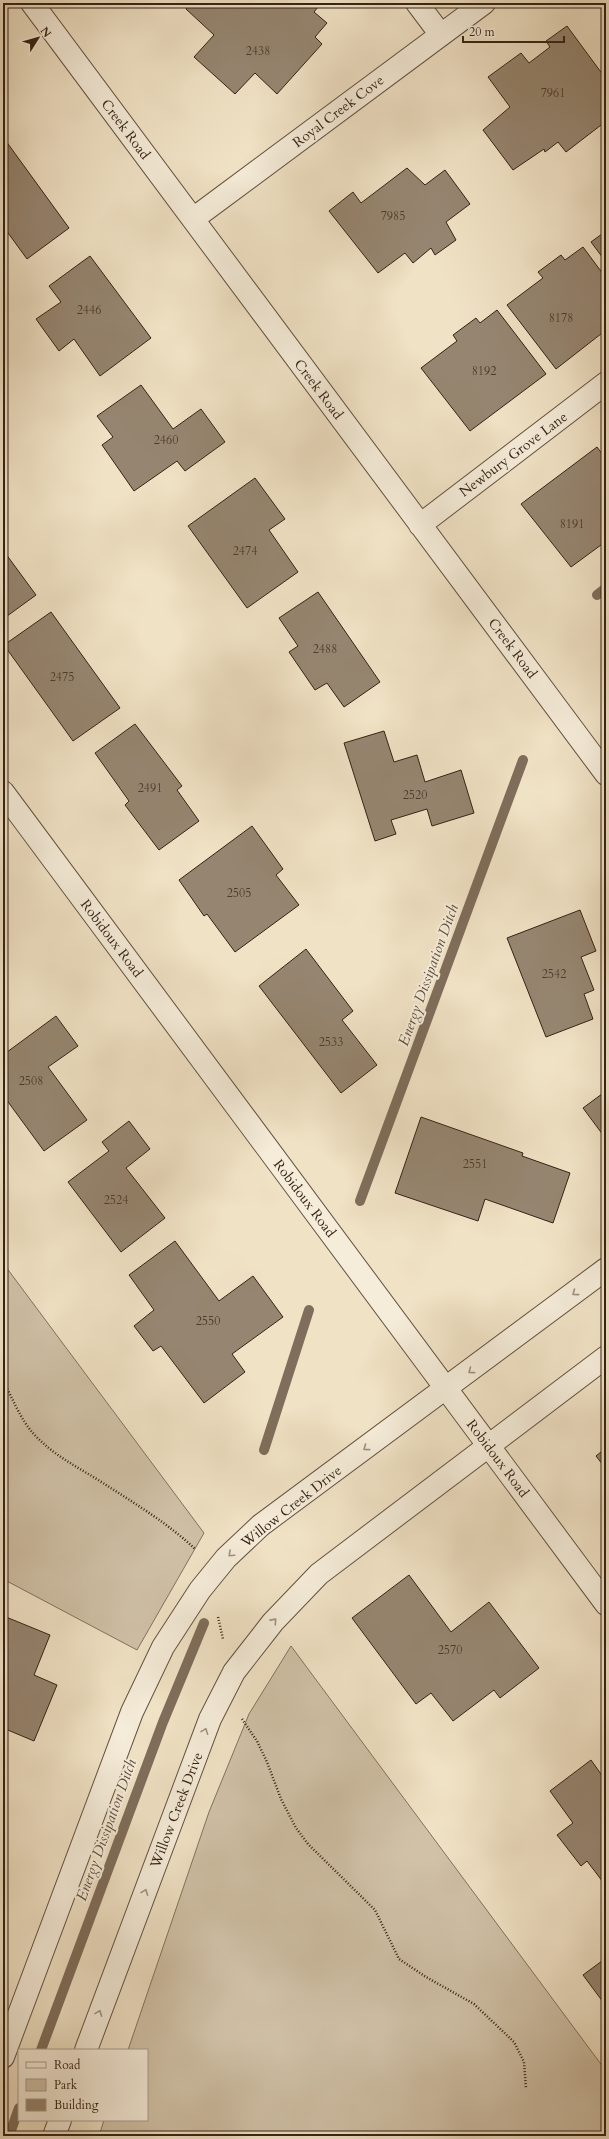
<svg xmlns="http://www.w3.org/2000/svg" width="609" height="2139" viewBox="0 0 609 2139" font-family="Cardo,serif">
  <rect width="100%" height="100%" fill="#f0e2c5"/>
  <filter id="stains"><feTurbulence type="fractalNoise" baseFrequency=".005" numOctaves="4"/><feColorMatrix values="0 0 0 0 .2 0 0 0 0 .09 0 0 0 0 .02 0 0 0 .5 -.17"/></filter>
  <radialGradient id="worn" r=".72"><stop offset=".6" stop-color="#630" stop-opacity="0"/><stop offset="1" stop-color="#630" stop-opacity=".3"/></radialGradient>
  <path fill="#d0c1a7" stroke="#82725e" d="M 3,1263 L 204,1533 L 137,1650 L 3,1579 Z
    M 291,1646 L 606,2071 L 606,2136 L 99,2136 L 104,2120 L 147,2120 L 147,2050 L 128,2050 L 209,1812 L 249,1714 Z"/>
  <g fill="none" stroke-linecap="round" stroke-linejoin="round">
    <path stroke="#7f6e5b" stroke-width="10" d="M 597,595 L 606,588
      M 360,1201 L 523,760
      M 264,1450 L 309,1310
      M 41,2050 L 163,1722 L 204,1623
      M 9,2136 L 19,2108"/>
  </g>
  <path fill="#968671" stroke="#352215" d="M 191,3 L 321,3 L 314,12 L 327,23 L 315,37 L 322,44 L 277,94 L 255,73 L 235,94 L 194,57 L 214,35 L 186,9 Z
    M 567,26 L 606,79 L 606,123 L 605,122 L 566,152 L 558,142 L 545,152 L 544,149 L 513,170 L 483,130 L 510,107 L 488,77 L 521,53 L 529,63 L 550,47 L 546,41 Z
    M 3,137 L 69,228 L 27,259 L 3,226 Z
    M 407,168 L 425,185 L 445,170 L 470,204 L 446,222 L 456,240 L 435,255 L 431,248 L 413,263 L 405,253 L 378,273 L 329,211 L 353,192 L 361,203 Z
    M 606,231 L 606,262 L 591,242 Z
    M 583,247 L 606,278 L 606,330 L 556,369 L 507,305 L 543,278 L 538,272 L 561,255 L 565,260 Z
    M 90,256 L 151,338 L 100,376 L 74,339 L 59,351 L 36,319 L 61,302 L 49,286 Z
    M 497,310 L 546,374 L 470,431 L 421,368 L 457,341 L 453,335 L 476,318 L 480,323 Z
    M 141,385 L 173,429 L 201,409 L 225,442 L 185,471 L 177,461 L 134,491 L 102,445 L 113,437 L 97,416 Z
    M 597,447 L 606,459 L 606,550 L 601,545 L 571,567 L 521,504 Z
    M 255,478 L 285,519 L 269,530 L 298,572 L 247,608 L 188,526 Z
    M 3,550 L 36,595 L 3,619 Z
    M 318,592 L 380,682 L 344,707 L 327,683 L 315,690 L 289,652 L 298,646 L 279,618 Z
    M 51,612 L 120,708 L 73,741 L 4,645 Z
    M 135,724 L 182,786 L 177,790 L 199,821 L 159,850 L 125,805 L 129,801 L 95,753 Z
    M 384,731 L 394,762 L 417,755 L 425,782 L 461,770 L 474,813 L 432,826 L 427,809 L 391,820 L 396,834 L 375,841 L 344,743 Z
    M 252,826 L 283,869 L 276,875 L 299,905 L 235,952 L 207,914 L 204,916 L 179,880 Z
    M 580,910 L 596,951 L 581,957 L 594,990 L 584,994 L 593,1019 L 546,1037 L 507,938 Z
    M 306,949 L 353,1011 L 342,1020 L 377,1065 L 341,1093 L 259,986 Z
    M 56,1016 L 78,1046 L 48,1067 L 87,1120 L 44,1151 L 3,1095 L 3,1055 Z
    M 606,1091 L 606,1139 L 583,1108 Z
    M 421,1117 L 523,1153 L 522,1156 L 570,1173 L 553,1223 L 485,1199 L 478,1221 L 395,1193 Z
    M 129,1121 L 150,1149 L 126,1168 L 165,1218 L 121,1252 L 68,1182 L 109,1151 L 102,1142 Z
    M 175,1241 L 219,1301 L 253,1276 L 283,1317 L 232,1354 L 245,1372 L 204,1403 L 161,1346 L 153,1351 L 134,1326 L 154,1310 L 129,1275 Z
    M 606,1448 L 606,1469 L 596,1456 Z
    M 409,1575 L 451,1632 L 489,1602 L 539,1668 L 500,1698 L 494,1690 L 453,1721 L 431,1693 L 416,1704 L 352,1618 Z
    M 6,1617 L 50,1635 L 34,1675 L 57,1685 L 34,1741 L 3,1728 L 3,1624 Z
    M 591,1760 L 606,1781 L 606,1886 L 587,1861 L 581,1866 L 557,1835 L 573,1823 L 550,1791 Z
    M 606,1958 L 606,2006 L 583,1975 Z"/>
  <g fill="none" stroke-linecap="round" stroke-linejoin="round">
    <g stroke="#645241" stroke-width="24">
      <path id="minor" d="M 32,3 L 606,774
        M 417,3 L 441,35
        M 193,219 L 484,3
        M 420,525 L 606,383
        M 3,792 L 606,1604
        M 86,2050 L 210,1719 L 234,1672 L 273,1622 L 319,1574 L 606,1357
        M 3,2057 L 132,1712 L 163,1647 L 200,1590 L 226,1558 L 261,1525 L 606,1269
        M 54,2136 L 60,2120"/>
    </g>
    <path stroke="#352215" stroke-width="2.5" stroke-dasharray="1 2" stroke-linecap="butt" d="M 3,1381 C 12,1397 20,1418 32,1432 C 52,1455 78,1467 103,1483 C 134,1503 169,1524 195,1549
      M 218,1617 L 223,1639
      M 242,1719 L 257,1741 L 267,1762 L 281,1799 L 296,1828 L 308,1844 L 375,1910 L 399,1959 L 426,1977 L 474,2004 L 514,2042 L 524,2062 L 526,2088"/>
    <use href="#minor" stroke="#f5ecd9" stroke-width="22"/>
  </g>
  <defs><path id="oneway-chevron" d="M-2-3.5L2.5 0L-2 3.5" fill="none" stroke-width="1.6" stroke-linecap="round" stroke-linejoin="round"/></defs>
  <g stroke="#9f9181">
    <use href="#oneway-chevron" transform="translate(575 1293) rotate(143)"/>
    <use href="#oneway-chevron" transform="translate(471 1371) rotate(143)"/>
    <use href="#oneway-chevron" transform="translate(366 1448) rotate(144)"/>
    <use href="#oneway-chevron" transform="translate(231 1554) rotate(137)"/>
    <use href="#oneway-chevron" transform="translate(274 1621) rotate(-48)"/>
    <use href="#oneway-chevron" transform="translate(205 1731) rotate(-69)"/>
    <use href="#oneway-chevron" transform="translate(145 1892) rotate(-69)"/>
    <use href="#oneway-chevron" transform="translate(99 2013) rotate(-69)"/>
  </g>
  <g text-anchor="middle" stroke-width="4" stroke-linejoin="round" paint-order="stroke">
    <g font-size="12" fill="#4d3b2c">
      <text x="258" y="55">2438</text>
      <text x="553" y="97">7961</text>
      <text x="393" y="220">7985</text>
      <text x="89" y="314">2446</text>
      <text x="561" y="322">8178</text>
      <text x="484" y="375">8192</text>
      <text x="166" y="444">2460</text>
      <text x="572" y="528">8191</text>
      <text x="245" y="555">2474</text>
      <text x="325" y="653">2488</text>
      <text x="62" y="681">2475</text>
      <text x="150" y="792">2491</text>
      <text x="415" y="799">2520</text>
      <text x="239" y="897">2505</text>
      <text x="554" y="978">2542</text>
      <text x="331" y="1046">2533</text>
      <text x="31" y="1085">2508</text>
      <text x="475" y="1168">2551</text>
      <text x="116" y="1204">2524</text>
      <text x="208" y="1325">2550</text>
      <text x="450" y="1654">2570</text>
    </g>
    <g font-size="14" fill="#352215" stroke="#f5ecd9">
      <text transform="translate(338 111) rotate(-37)" y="5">Royal Creek Cove</text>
      <text transform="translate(126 129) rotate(53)" y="5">Creek Road</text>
      <text transform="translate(319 389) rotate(53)" y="5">Creek Road</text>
      <text transform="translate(513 454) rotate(-37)" y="5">Newbury Grove Lane</text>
      <text transform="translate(513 648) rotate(53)" y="5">Creek Road</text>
      <text transform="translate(112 938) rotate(53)" y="5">Robidoux Road</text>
      <text transform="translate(305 1198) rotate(53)" y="5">Robidoux Road</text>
      <text transform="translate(498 1458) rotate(53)" y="5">Robidoux Road</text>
      <text transform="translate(291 1506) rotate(-38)" y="5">Willow Creek Drive</text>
      <text transform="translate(176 1810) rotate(-69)" y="5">Willow Creek Drive</text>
    </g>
    <g font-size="15" font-style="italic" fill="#604e3e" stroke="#f5ecd9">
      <text transform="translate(428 975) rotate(-70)" y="5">Energy Dissipation Ditch</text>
      <text transform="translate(106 1830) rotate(-70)" y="5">Energy Dissipation Ditch</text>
    </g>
  </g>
  <rect width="609" height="2139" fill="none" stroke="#f0e2c5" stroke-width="16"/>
  <rect x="4" y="4" width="601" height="2131" fill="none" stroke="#352215" stroke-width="2"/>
  <rect x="8" y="8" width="593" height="2123" fill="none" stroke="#352215"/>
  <rect x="18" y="2049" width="130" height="72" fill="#f5ecd9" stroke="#a89b8b"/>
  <rect x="26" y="2062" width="20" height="6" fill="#f5ecd9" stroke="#a89b8b"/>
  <text x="54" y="2069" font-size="12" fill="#352215">Road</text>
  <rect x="26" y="2079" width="20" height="12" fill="#d0c1a7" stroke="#a89b8b"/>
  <text x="54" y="2089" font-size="12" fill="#352215">Park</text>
  <rect x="26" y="2099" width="20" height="12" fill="#968671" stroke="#a89b8b"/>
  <text x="54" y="2109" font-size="12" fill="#352215">Building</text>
  <g transform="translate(38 38) rotate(53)" stroke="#f5ecd9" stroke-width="3" paint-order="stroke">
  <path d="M0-3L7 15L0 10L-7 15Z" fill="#352215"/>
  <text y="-6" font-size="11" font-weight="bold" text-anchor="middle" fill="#352215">N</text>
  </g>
  <path d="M463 36v6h101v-6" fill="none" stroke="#352215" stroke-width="2"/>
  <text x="469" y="36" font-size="12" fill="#352215" stroke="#f5ecd9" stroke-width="3" paint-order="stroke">20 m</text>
  <rect width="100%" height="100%" filter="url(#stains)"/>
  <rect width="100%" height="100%" fill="url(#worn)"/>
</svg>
